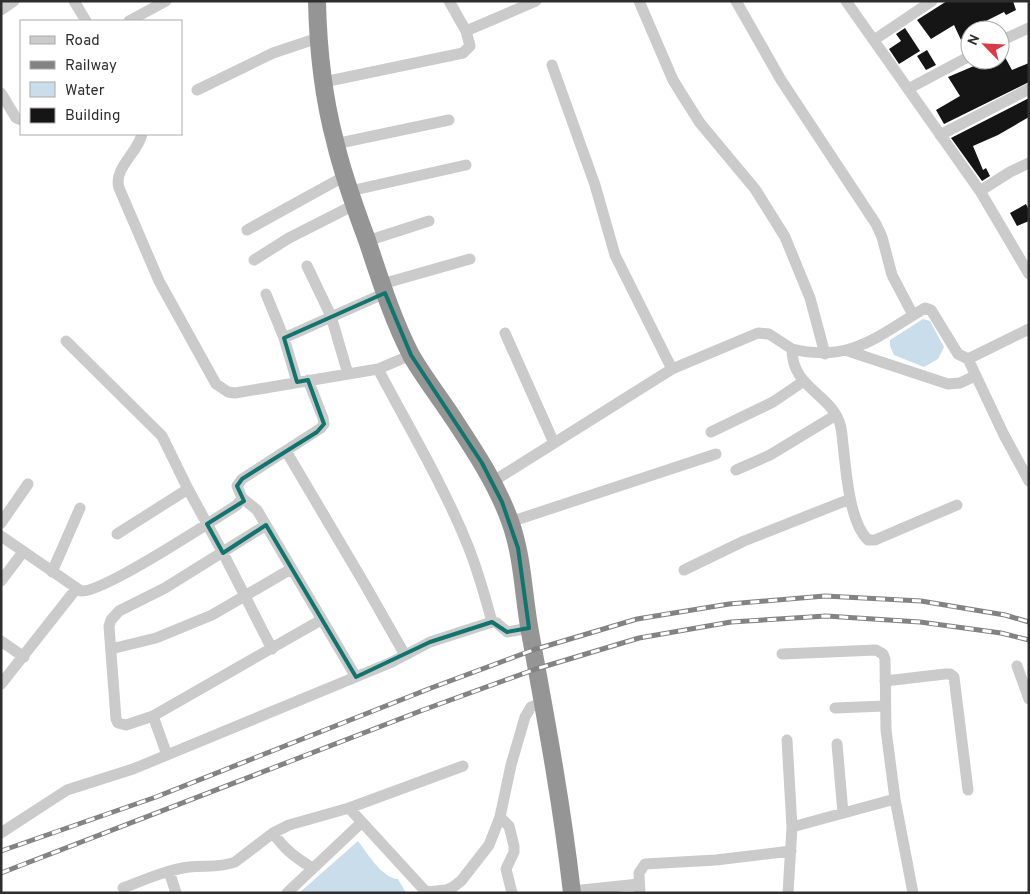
<svg xmlns="http://www.w3.org/2000/svg" width="1030" height="894" viewBox="0 0 1030 894" font-family="Overpass,sans-serif">
  <rect width="100%" height="100%" fill="#fff"/>
  <path fill="#c9ddea" d="M 923,319 L 930,321 L 944,347 L 938,359 L 924,367 L 894,355 L 890,346 L 890,340 Z
    M 358,841 C 367,853 383,879 398,879 L 406,893 L 299,893 Z"/>
  <path fill="#151515" d="M 947,1 L 1013,1 L 1016,10 L 1006,15 L 1004,12 L 970,29 L 970,37 L 961,40 L 954,25 L 931,39 L 917,20 Z
    M 905,28 L 920,51 L 899,64 L 889,49 L 901,41 L 896,34 Z
    M 1000,48 L 1012,70 L 1029,63 L 1029,82 L 944,124 L 936,110 L 960,96 L 948,77 L 974,66 L 973,63 L 981,60 L 1000,60 Z
    M 927,50 L 936,65 L 926,70 L 917,56 Z
    M 1029,98 L 1029,117 L 998,135 L 973,146 L 983,170 L 986,168 L 990,176 L 982,181 L 951,138 Z
    M 1026,204 L 1029,210 L 1029,221 L 1017,226 L 1010,213 Z"/>
  <g fill="none" stroke-linecap="round" stroke-linejoin="round">
    <path stroke="#cbcbcb" stroke-width="11" d="M 74,1 L 86,21
      M 639,1 L 673,80 L 686,101 L 700,123 L 755,189 L 785,237 L 810,298 L 825,354
      M 736,1 L 781,80 L 876,224 L 882,237 L 892,275 L 913,315
      M 846,1 L 980,191 L 1029,274
      M 1,10 L 14,1
      M 129,21 L 166,1
      M 466,31 L 536,1
      M 874,40 L 932,1
      M 1000,41 L 1029,28
      M 552,65 L 595,185 L 615,255 L 672,369
      M 324,82 L 463,53 L 470,46 L 466,31 L 449,1
      M 908,89 L 970,56
      M 197,90 L 273,53 L 318,38
      M 1,93 L 16,118 L 21,120
      M 142,134 C 138,153 113,168 119,188 L 159,281 L 216,384 L 228,392 L 235,393 L 378,369 L 411,355
      M 940,135 L 1029,89
      M 335,144 L 449,120
      M 350,191 L 466,165
      M 980,191 L 1010,172 L 1029,163
      M 247,230 L 345,176
      M 367,241 L 429,221
      M 254,260 L 289,238 L 354,205
      M 307,266 L 331,316 L 348,374
      M 382,284 L 470,259
      M 266,294 L 284,338 L 297,382
      M 505,333 L 554,443
      M 284,338 L 385,293
      M 66,341 L 162,436 L 188,489 L 223,553 L 272,649
      M 792,349 C 851,363 878,336 925,308 L 931,310 L 958,354 L 968,359 L 1029,329
      M 848,351 L 948,384 L 960,383 L 975,376
      M 968,359 L 1004,435 L 1029,481
      M 378,369 C 408,426 444,486 468,546 C 478,571 485,596 492,622
      M 711,432 L 773,402 L 804,381
      M 286,451 L 364,583 L 405,655
      M 736,470 L 770,455 L 836,415
      M 492,482 L 672,369 L 758,333 L 769,334 L 792,349 C 792,387 827,392 839,421 C 842,428 842,437 843,444 C 846,470 849,522 868,540 L 875,540 L 957,505
      M 242,498 L 257,510 L 356,677
      M 510,522 L 716,454
      M 1,523 L 28,484
      M 266,525 L 165,588 L 119,611 L 111,620 L 109,626 L 116,719 L 118,723 L 126,725 L 153,716 L 321,620
      M 117,534 L 188,489
      M 1,536 L 81,591 C 103,593 213,520 237,505 L 242,498 L 237,486 L 242,479 L 321,428 L 324,424 L 323,418 L 308,380
      M 684,570 L 744,541 L 850,499
      M 52,572 L 80,508
      M 1,581 L 23,552
      M 1,641 L 24,657
      M 111,649 L 156,638 L 212,615 L 291,569
      M 782,654 L 876,650 L 883,654 L 885,659 L 886,730 L 895,799 L 913,893
      M 1017,666 L 1029,699
      M 885,681 L 945,674 L 950,674 L 954,677 L 968,790
      M 1,684 L 76,589
      M 835,708 L 885,706
      M 153,716 L 167,755
      M 787,740 L 792,827 L 788,893
      M 837,744 L 843,813
      M 349,808 L 427,893
      M 500,817 L 509,826 L 514,846 L 514,852 L 506,869 L 512,893
      M 792,827 L 895,799
      M 1,833 L 67,790 L 133,769 L 167,755 L 392,662 L 430,642 L 492,622 L 497,623 L 507,632 L 529,628
      M 273,833 C 286,851 294,856 312,868
      M 169,871 L 176,893
      M 123,888 C 144,880 166,870 189,867 C 205,865 220,868 235,862 L 273,833 L 289,825 L 349,808 L 463,766
      M 572,891 L 639,884
      M 426,892 L 446,890 L 453,887 L 461,881 L 489,845 L 500,817 L 511,765 L 525,717 L 531,707 L 543,702
      M 287,893 L 361,823
      M 640,893 L 639,873 L 645,864 L 716,860 L 791,851"/>
    <path stroke="#959595" stroke-width="18" d="M 317,1 C 318,48 323,96 335,141 C 343,175 355,208 367,240 C 380,279 392,318 411,355 C 424,378 441,399 455,421 C 476,453 497,485 510,521 C 523,557 523,594 530,632 C 546,719 562,805 572,893"/>
    <g stroke="#838383" stroke-width="5">
      <path id="rail" d="M 1,851 L 156,797 L 431,688 L 533,650 L 637,619 L 729,604 L 825,596 L 921,601 L 1005,615 L 1029,622
        M 1,873 L 423,710 L 536,669 L 639,638 L 731,622 L 826,616 L 920,622 L 1001,633 L 1029,640"/>
    </g>
    <use href="#rail" stroke="#fff" stroke-width="3" stroke-dasharray="9" stroke-linecap="butt"/>
  </g>
  <path fill="none" stroke="#0f766e" stroke-width="4" stroke-linejoin="round" d="M 385,293 L 411,355 L 482,463 L 502,502 L 518,548 L 529,628 L 507,632 L 492,622 L 430,642 L 356,677 L 266,525 L 223,553 L 207,524 L 244,501 L 237,486 L 242,479 L 317,432 L 324,424 L 308,380 L 297,382 L 284,338 Z"/>
  <rect width="1030" height="894" fill="none" stroke="#2e2e2e" stroke-width="5"/>
  <rect x="20" y="20" width="162" height="115" fill="#ffffff" stroke="#ababab"/>
  <rect x="30" y="36" width="25" height="8" fill="#cbcbcb" stroke="#ababab"/>
  <text x="65" y="45" font-size="15" fill="#2e2e2e">Road</text>
  <rect x="30" y="61" width="25" height="8" fill="#838383" stroke="#ababab"/>
  <text x="65" y="70" font-size="15" fill="#2e2e2e">Railway</text>
  <rect x="30" y="82" width="25" height="15" fill="#c9ddea" stroke="#ababab"/>
  <text x="65" y="95" font-size="15" fill="#2e2e2e">Water</text>
  <rect x="30" y="108" width="25" height="15" fill="#151515" stroke="#ababab"/>
  <text x="65" y="120" font-size="15" fill="#2e2e2e">Building</text>
  <g transform="translate(985 45) rotate(294)"><circle r="24" fill="#ffffff" stroke="#ababab"/>
  <path d="M0-4L9 19L0 12L-9 19Z" fill="#dc3846"/>
  <text y="-8" font-size="14" font-weight="bold" text-anchor="middle" fill="#2e2e2e">N</text>
  </g>
</svg>
